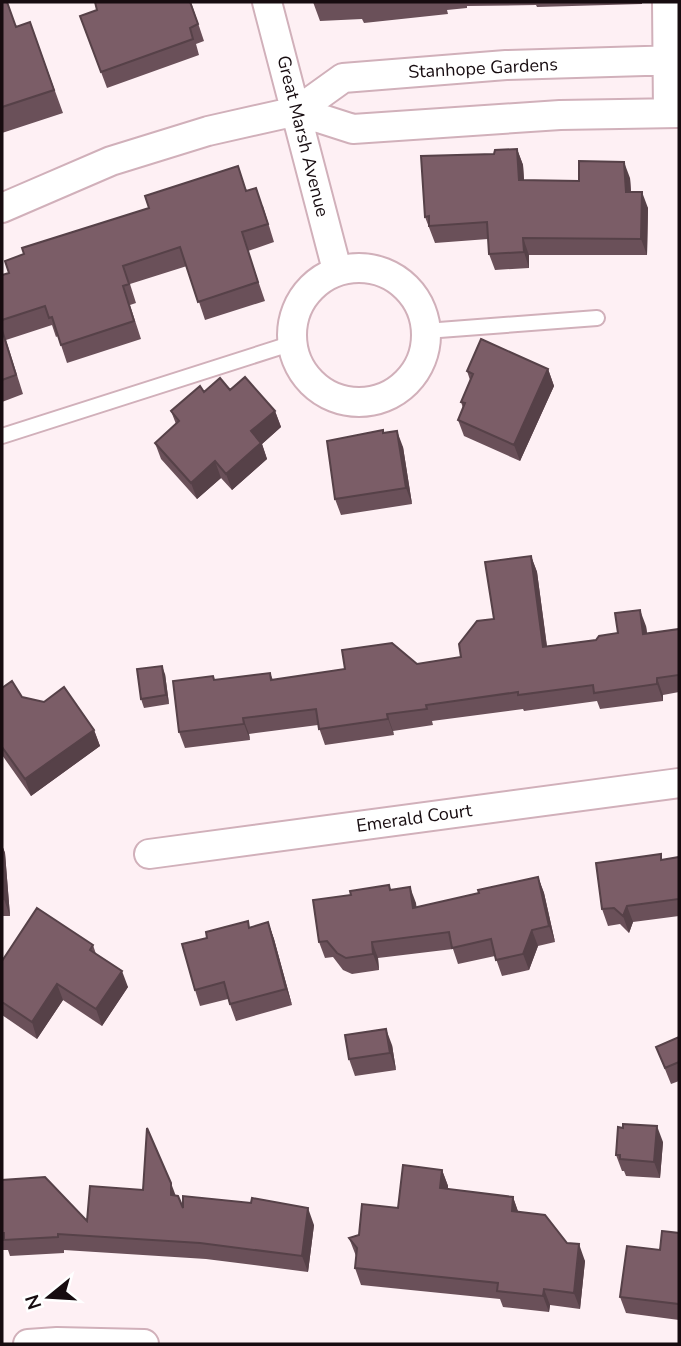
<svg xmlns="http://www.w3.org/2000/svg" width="681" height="1346" viewBox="0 0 681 1346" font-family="'Nunito Sans',sans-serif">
  <rect width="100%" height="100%" fill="#fef0f4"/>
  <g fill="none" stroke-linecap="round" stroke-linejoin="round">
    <g stroke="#d1b0ba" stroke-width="18">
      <path id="service" d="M 426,331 L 597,318
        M 2,436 L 293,343"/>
    </g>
    <g stroke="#d1b0ba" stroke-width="32">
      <path id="minor" d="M 267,2 L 337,270
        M 667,2 L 668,113
        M 297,111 L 353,129 L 560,115 L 679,113
        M 2,208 L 111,161 L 208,131 L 297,111 L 343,78 L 506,65 L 679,60
        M292 335a67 67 0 1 1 134 0a67 67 0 1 1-134 0Z
        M 149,854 L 679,783
        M 28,1344 L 57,1342 L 144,1344"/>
    </g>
    <use href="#service" stroke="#fff" stroke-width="14"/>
    <use href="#minor" stroke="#fff" stroke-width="28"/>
  </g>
  <path fill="#6a5059" d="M 2,2 L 16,27 L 30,22 L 63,113 L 2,133 Z
    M 191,2 L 204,41 L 196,44 L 199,55 L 107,88 L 80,16 L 97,10 Z
    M 313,2 L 642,2 L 642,4 L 537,7 L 536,5 L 467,6 L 467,8 L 447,10 L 448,14 L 364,23 L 362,19 L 320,21 Z
    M 517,149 L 523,165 L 524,180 L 579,181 L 630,178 L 631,192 L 648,208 L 647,255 L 529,255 L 529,268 L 495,270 L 489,254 L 488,239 L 435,243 L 425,217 L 494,154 Z
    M 247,191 L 263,206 L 274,242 L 248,251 L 265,301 L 205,320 L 187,266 L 130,284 L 136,303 L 130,305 L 141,339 L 67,363 L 58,336 L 56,337 L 52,325 L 6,340 L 23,394 L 2,402 L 2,275 Z
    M 548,369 L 554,386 L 520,461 L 464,436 L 458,420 L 463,408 L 461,402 L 470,380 L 467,371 Z
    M 230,390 L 275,411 L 281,427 L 262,444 L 267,459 L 232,490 L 221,478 L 197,499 L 161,459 L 155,443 L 176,424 L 171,411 L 204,392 Z
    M 385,433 L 403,447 L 412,504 L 341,515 L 335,499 Z
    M 531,556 L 537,572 L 547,646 L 596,640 L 646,626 L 647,633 L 679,629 L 679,692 L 663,695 L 663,701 L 600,709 L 597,701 L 524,711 L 523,709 L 432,721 L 433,725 L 393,731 L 394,735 L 325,745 L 318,725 L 249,734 L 250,740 L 185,748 L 179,732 L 215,680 L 270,673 L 273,680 L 417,664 L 461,657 L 494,619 Z
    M 165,674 L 169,704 L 144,708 L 141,699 Z
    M 2,688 L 94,730 L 100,746 L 31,796 L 2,755 Z
    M 2,845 L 5,853 L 10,916 L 2,916 Z
    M 661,854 L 662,860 L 679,857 L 679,916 L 633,922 L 629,933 L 620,924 L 608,926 L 602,909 Z
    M 538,877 L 544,893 L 555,942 L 538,946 L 529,970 L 502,976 L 495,956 L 458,964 L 453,949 L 378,958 L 379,970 L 352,974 L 343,970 L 333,957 L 325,958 L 319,942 L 351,895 L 389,885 L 391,890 L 416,903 L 416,907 L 479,893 Z
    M 268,922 L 274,939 L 292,1005 L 236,1021 L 228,999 L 200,1006 L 195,990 L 250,927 Z
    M 93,945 L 96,954 L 128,987 L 102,1026 L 63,1000 L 37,1039 L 2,1015 L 2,961 Z
    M 679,1037 L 679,1081 L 671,1084 L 656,1047 Z
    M 392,1045 L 396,1070 L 355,1076 L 349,1059 Z
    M 663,1142 L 660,1178 L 626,1176 L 624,1171 L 622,1171 L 616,1155 Z
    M 442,1170 L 448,1186 L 448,1189 L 513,1197 L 518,1212 L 567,1243 L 585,1261 L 580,1309 L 550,1305 L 549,1312 L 503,1307 L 500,1299 L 361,1285 L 355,1268 L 356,1256 L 349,1238 L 359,1235 L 398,1208 Z
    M 2,1180 L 87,1221 L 176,1196 L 183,1208 L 314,1225 L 308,1272 L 206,1259 L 64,1250 L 64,1253 L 10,1256 L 8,1250 L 2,1250 Z
    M 679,1233 L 679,1320 L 626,1313 L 620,1297 L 660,1250 Z"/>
  <path fill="#564148" d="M 517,149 L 523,165 L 525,196 L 519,180 Z
    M 624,162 L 630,178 L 632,208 L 626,192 Z
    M 642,192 L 648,208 L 647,255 L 641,239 Z
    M 523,238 L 529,255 L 529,268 L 524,252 Z
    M 548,369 L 554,386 L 520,461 L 514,445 Z
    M 275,411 L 281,427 L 262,444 L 267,459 L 232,490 L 226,474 L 251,431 Z
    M 397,431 L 403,447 L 412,504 L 406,488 Z
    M 215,461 L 221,478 L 197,499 L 191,483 Z
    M 531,556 L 537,572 L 549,663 L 543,647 Z
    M 640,610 L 646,626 L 649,650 L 643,634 Z
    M 162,666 L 165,674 L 169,704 L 166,695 Z
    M 657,678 L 663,695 L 663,701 L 657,684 Z
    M 387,714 L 393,731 L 394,735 L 388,719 Z
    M 243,718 L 249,734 L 250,740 L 244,724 Z
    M 94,730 L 100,746 L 31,796 L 25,779 Z
    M 2,845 L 5,853 L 10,916 L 4,899 L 2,870 Z
    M 538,877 L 544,893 L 555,942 L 549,926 Z
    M 410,887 L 416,903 L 419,925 L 413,908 Z
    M 627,906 L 633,922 L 629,933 L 623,916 Z
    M 268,922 L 274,939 L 292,1005 L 286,989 Z
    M 532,930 L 538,946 L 529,970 L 523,954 Z
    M 372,942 L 378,958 L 379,970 L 373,954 Z
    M 122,971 L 128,987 L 102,1026 L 96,1009 Z
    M 57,984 L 63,1000 L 37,1039 L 32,1022 Z
    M 386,1029 L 392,1045 L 396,1070 L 390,1053 Z
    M 657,1126 L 663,1142 L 660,1178 L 654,1162 Z
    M 442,1170 L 448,1186 L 446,1205 L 440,1188 Z
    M 171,1183 L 177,1199 L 171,1195 Z
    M 513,1197 L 519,1214 L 512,1211 Z
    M 308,1208 L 314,1225 L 308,1272 L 302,1256 Z
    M 579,1244 L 585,1261 L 580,1309 L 574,1293 Z
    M 544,1289 L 550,1305 L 549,1312 L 543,1296 Z"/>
  <path fill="#7b5d67" stroke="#564148" stroke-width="2" d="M 2,2 L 7,2 L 16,27 L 30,22 L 54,90 L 2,107 Z
    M 95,2 L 190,2 L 198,24 L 190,28 L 193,39 L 101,72 L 80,16 L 97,10 Z
    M 517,149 L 519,180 L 579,181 L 579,161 L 624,162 L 626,192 L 642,192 L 641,239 L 523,238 L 524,252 L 489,254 L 487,222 L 429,226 L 429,216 L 425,217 L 421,156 L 494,154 L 495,150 Z
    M 238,166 L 246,191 L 256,188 L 268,224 L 242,232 L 258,282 L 198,302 L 180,247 L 123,266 L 129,284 L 123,286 L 134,321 L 61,345 L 52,317 L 49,318 L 45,306 L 2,320 L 2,275 L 9,273 L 5,261 L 24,254 L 22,248 L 149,208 L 145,196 Z
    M 2,330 L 16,375 L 2,380 Z
    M 481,339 L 548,369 L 514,445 L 458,420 L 465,403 L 461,402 L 473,374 L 467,371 Z
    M 245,377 L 275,411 L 251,431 L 261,443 L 226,474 L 215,461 L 191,483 L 155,443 L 179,421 L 171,411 L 200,386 L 204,392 L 220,378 L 230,390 Z
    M 383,430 L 383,433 L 397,431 L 406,488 L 335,499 L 327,441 Z
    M 531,556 L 543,647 L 596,640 L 599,636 L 618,633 L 615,613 L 640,610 L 643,634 L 679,629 L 679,675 L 657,678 L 657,684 L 594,693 L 593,685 L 518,695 L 518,692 L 426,705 L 427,709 L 387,714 L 388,719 L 319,729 L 316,709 L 243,718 L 244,724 L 179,732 L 173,681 L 213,676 L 214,680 L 270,673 L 271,680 L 345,669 L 342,650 L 392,643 L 417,664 L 461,657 L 459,644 L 477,621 L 494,619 L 485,562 Z
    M 162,666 L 166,695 L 141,699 L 137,669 Z
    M 12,681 L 22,697 L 44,702 L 64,687 L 94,730 L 25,779 L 2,747 L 2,688 Z
    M 661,854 L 661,860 L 679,857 L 679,899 L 627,906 L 623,916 L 614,908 L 602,909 L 596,863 Z
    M 2,870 L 4,899 L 2,899 Z
    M 538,877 L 549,926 L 532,930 L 523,954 L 496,960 L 491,939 L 452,948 L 449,932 L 372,942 L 373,954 L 346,958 L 337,953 L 327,941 L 319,942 L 313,900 L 351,895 L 350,891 L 389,885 L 390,890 L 410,887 L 413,908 L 479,893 L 478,890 Z
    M 37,908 L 93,945 L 90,950 L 122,971 L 96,1009 L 57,984 L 32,1022 L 2,1002 L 2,961 Z
    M 248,921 L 249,928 L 268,922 L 286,989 L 230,1004 L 224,982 L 195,990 L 182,944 L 207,938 L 206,932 Z
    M 386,1029 L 390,1053 L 349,1059 L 345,1035 Z
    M 679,1037 L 679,1062 L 665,1068 L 656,1047 Z
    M 623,1124 L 657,1126 L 654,1162 L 620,1159 L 620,1155 L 616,1155 L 618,1127 L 623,1128 Z
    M 147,1128 L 171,1183 L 171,1195 L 178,1196 L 183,1208 L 183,1196 L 251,1203 L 252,1198 L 308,1208 L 302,1256 L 200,1243 L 58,1234 L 58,1237 L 4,1240 L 4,1233 L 2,1233 L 2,1180 L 45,1177 L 87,1221 L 90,1186 L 143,1190 Z
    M 403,1165 L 442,1170 L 440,1188 L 513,1197 L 512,1211 L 545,1215 L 567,1243 L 579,1244 L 574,1293 L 544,1289 L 543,1296 L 497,1291 L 498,1283 L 355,1268 L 357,1248 L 349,1238 L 359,1235 L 362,1204 L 398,1208 Z
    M 662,1231 L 679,1233 L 679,1304 L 620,1297 L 627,1246 L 660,1250 Z"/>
  <g text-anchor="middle" stroke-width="7" stroke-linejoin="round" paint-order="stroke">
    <g font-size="18" fill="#170c10" stroke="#fff">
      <text transform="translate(483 68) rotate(-3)" y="6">Stanhope Gardens</text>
      <text transform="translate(303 136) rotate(76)" y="6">Great Marsh Avenue</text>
      <text transform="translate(414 818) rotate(-8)" y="6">Emerald Court</text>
    </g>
  </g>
  <rect width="681" height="1346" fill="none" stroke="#170c10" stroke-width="7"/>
  <g transform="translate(49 1297) rotate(252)" stroke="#ffffff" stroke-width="5" paint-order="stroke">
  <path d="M0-5L12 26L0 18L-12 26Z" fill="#170c10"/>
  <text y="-10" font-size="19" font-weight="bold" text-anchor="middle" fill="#170c10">N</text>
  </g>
</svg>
